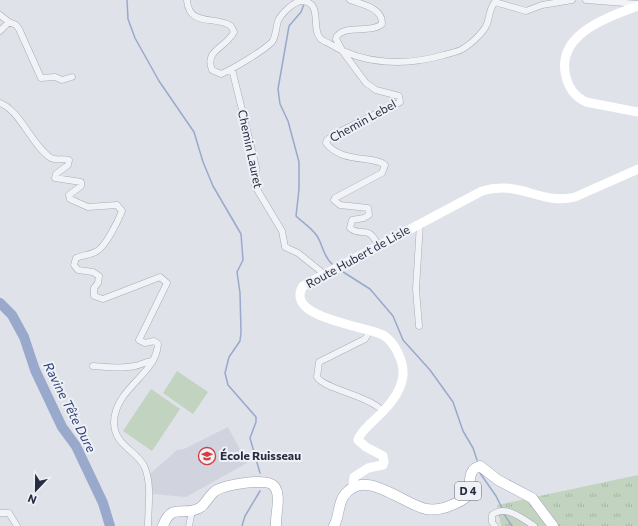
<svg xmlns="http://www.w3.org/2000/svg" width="638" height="526" viewBox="0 0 638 526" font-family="Commissioner,sans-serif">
  <defs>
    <pattern id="grass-tufts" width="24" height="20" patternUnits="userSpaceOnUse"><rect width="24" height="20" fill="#c2d3c0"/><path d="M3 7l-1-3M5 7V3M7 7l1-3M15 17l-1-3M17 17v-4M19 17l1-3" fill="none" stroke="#a7b5a6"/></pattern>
  </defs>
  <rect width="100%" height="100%" fill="#dfe2e9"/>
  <path fill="#d1d4de" d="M 228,427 L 247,463 L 186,497 L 153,494 L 150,474 L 177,450 L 184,449 Z"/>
  <path fill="url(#grass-tufts)" d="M 638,475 L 638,526 L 501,526 L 497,505 Z"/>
  <path fill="#c2d3c0" d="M 177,371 L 208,392 L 193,414 L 163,393 Z
    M 151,389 L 180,409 L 152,451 L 123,431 Z"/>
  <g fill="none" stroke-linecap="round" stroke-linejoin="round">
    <path stroke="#99a9cb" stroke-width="1.5" d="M 127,0 L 128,19 L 135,38 L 159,81 L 194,132 L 203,162 L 213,186 L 241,234 L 243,260 L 237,272 L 240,293 L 241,332 L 240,341 L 229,357 L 225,373 L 228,385 L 256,417 L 256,422 L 250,438 L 260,473
      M 304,4 L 301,12 L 289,26 L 278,89 L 280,104 L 288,121 L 299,162 L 299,189 L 296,216 C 303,223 311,227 317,236 C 323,245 323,256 332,264
      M 340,270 L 370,289 L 393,316 L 403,340 L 430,370 L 453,402 L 463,431 L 473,448 L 477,460
      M 480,473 L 496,496 L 502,508
      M 504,514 L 512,526
      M 242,526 L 245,516 L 260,491"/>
    <path stroke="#99a9cb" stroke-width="10" d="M 0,303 L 12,315 L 24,337 L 35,370 L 62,427 L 76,446 L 103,503 L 110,526"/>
    <g stroke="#a8acb7" stroke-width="7">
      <path id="street" d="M 187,0 C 189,28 216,15 231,26 L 234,32 C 226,48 204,50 212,70 L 221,74 C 233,69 263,51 272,42 C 276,37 276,27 278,21 C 281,14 294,1 302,1 C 323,2 311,28 320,38 C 322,41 327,42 330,44 C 364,65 406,66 444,55 C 450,53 459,52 464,48 C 472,43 483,33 487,24 C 490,16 489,9 495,2 L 526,11 L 542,5 L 572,0
        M 350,0 C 362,4 383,8 382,24 C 370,34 347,24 337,36 L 336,39 L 343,52 L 366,83 L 376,90 L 399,96 L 400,102 L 335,134 L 327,140 L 326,143 C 342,164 374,155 385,165 L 382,173 L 335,198 L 334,200 L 340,205 L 368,208 L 369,215 L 364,218 L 352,220 L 350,228 C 362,238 367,223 378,245
        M 586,0 L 638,4
        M 0,15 L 9,22 L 0,31
        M 9,22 L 16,25 L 19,29 L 41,78 L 55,77 L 62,80 L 72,77
        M 232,69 L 256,167 L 255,186 L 282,231 L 285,247 L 298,253 L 324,274
        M 0,103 C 19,109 33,147 51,158 C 57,161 63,158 69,160 L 68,165 L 56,174 L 55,178 L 81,182 L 81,186 L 69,195 L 70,199 L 88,207 L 117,205 L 122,211 C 118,221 106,246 97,251 C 91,255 83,255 76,258 L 74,265 L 78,270 L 93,272 L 99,276 L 98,283 L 94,288 L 94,296 L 103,299 L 160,277 L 167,283 L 139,340 L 145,343 L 154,341 L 158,344 C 156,375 115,388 114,422 C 114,447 138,450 145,468 C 152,486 148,508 148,526
        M 419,326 L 416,289 L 420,223
        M 370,331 L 365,339 L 319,362 L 317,377 C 324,389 367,395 383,411
        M 93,366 C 107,367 121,369 135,366 C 141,365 146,361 153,361
        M 0,513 L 9,513 L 17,526
        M 189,526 L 192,511
        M 495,526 L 492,522 L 492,515 C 505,504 522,518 534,526"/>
    </g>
    <g stroke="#9ea4b5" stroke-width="11">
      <path id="primary" d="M 163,526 C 172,501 185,518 201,507 C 206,503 209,496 215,491 C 224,485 267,477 274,486 C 282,496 275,514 276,526
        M 334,526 C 339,517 338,506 343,497 C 364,466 400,503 426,509 C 432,510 441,509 447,507 C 454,504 461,502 466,497 C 473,486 465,470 480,466 L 498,480 L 532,498 L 553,526"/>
    </g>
    <use href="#street" stroke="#f2f3f7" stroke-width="6"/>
    <path stroke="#fff" stroke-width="9" d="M 638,6 C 608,17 555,34 566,77 C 569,89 575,97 586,102 L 638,112
      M 353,487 L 354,477 L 368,468 L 383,465 L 384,462 L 383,456 L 366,447 L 358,440 C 360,433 366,428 371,423 C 385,410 401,395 403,375 C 404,362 395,342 383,335 C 367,326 283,318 303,286 L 482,191 C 520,179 541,206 575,197 L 638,169"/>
    <use href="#primary" stroke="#fff" stroke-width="10"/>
  </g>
  <defs>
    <g id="school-ring" transform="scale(0.9)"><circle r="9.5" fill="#eff1f7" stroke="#d33f3f" stroke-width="1.5"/><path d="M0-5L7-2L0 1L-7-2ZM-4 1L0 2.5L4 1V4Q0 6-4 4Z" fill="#d33f3f"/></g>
  </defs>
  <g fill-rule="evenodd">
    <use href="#school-ring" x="207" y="456"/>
  </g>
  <g text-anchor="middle" stroke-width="4" stroke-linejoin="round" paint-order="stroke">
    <rect fill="#eff1f7" stroke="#636878" stroke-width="1" x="455" y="482" width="26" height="18" rx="3"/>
    <g font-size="11" font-weight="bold" fill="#272d41">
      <text x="468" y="495">D 4</text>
    </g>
    <g font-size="12" fill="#272d41" stroke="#eff1f7">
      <text transform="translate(363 121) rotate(-29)" y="4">Chemin Lebel</text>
      <text transform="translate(250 149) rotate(78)" y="4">Chemin Lauret</text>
      <text transform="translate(358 257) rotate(-29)" y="4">Route Hubert de Lisle</text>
    </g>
    <g font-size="12" font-weight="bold" fill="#272d41" stroke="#eff1f7" text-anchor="start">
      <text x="220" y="460">École Ruisseau</text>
    </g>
    <g font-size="13" font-style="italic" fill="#304577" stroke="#eff1f7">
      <text transform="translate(70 407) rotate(63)" y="5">Ravine Tête Dure</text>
    </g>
  </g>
  <g transform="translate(36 490) rotate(202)" stroke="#eff1f7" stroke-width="3" paint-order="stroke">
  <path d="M0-3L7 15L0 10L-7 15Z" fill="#272d41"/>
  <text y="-6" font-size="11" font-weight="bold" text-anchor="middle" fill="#272d41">N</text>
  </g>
</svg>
